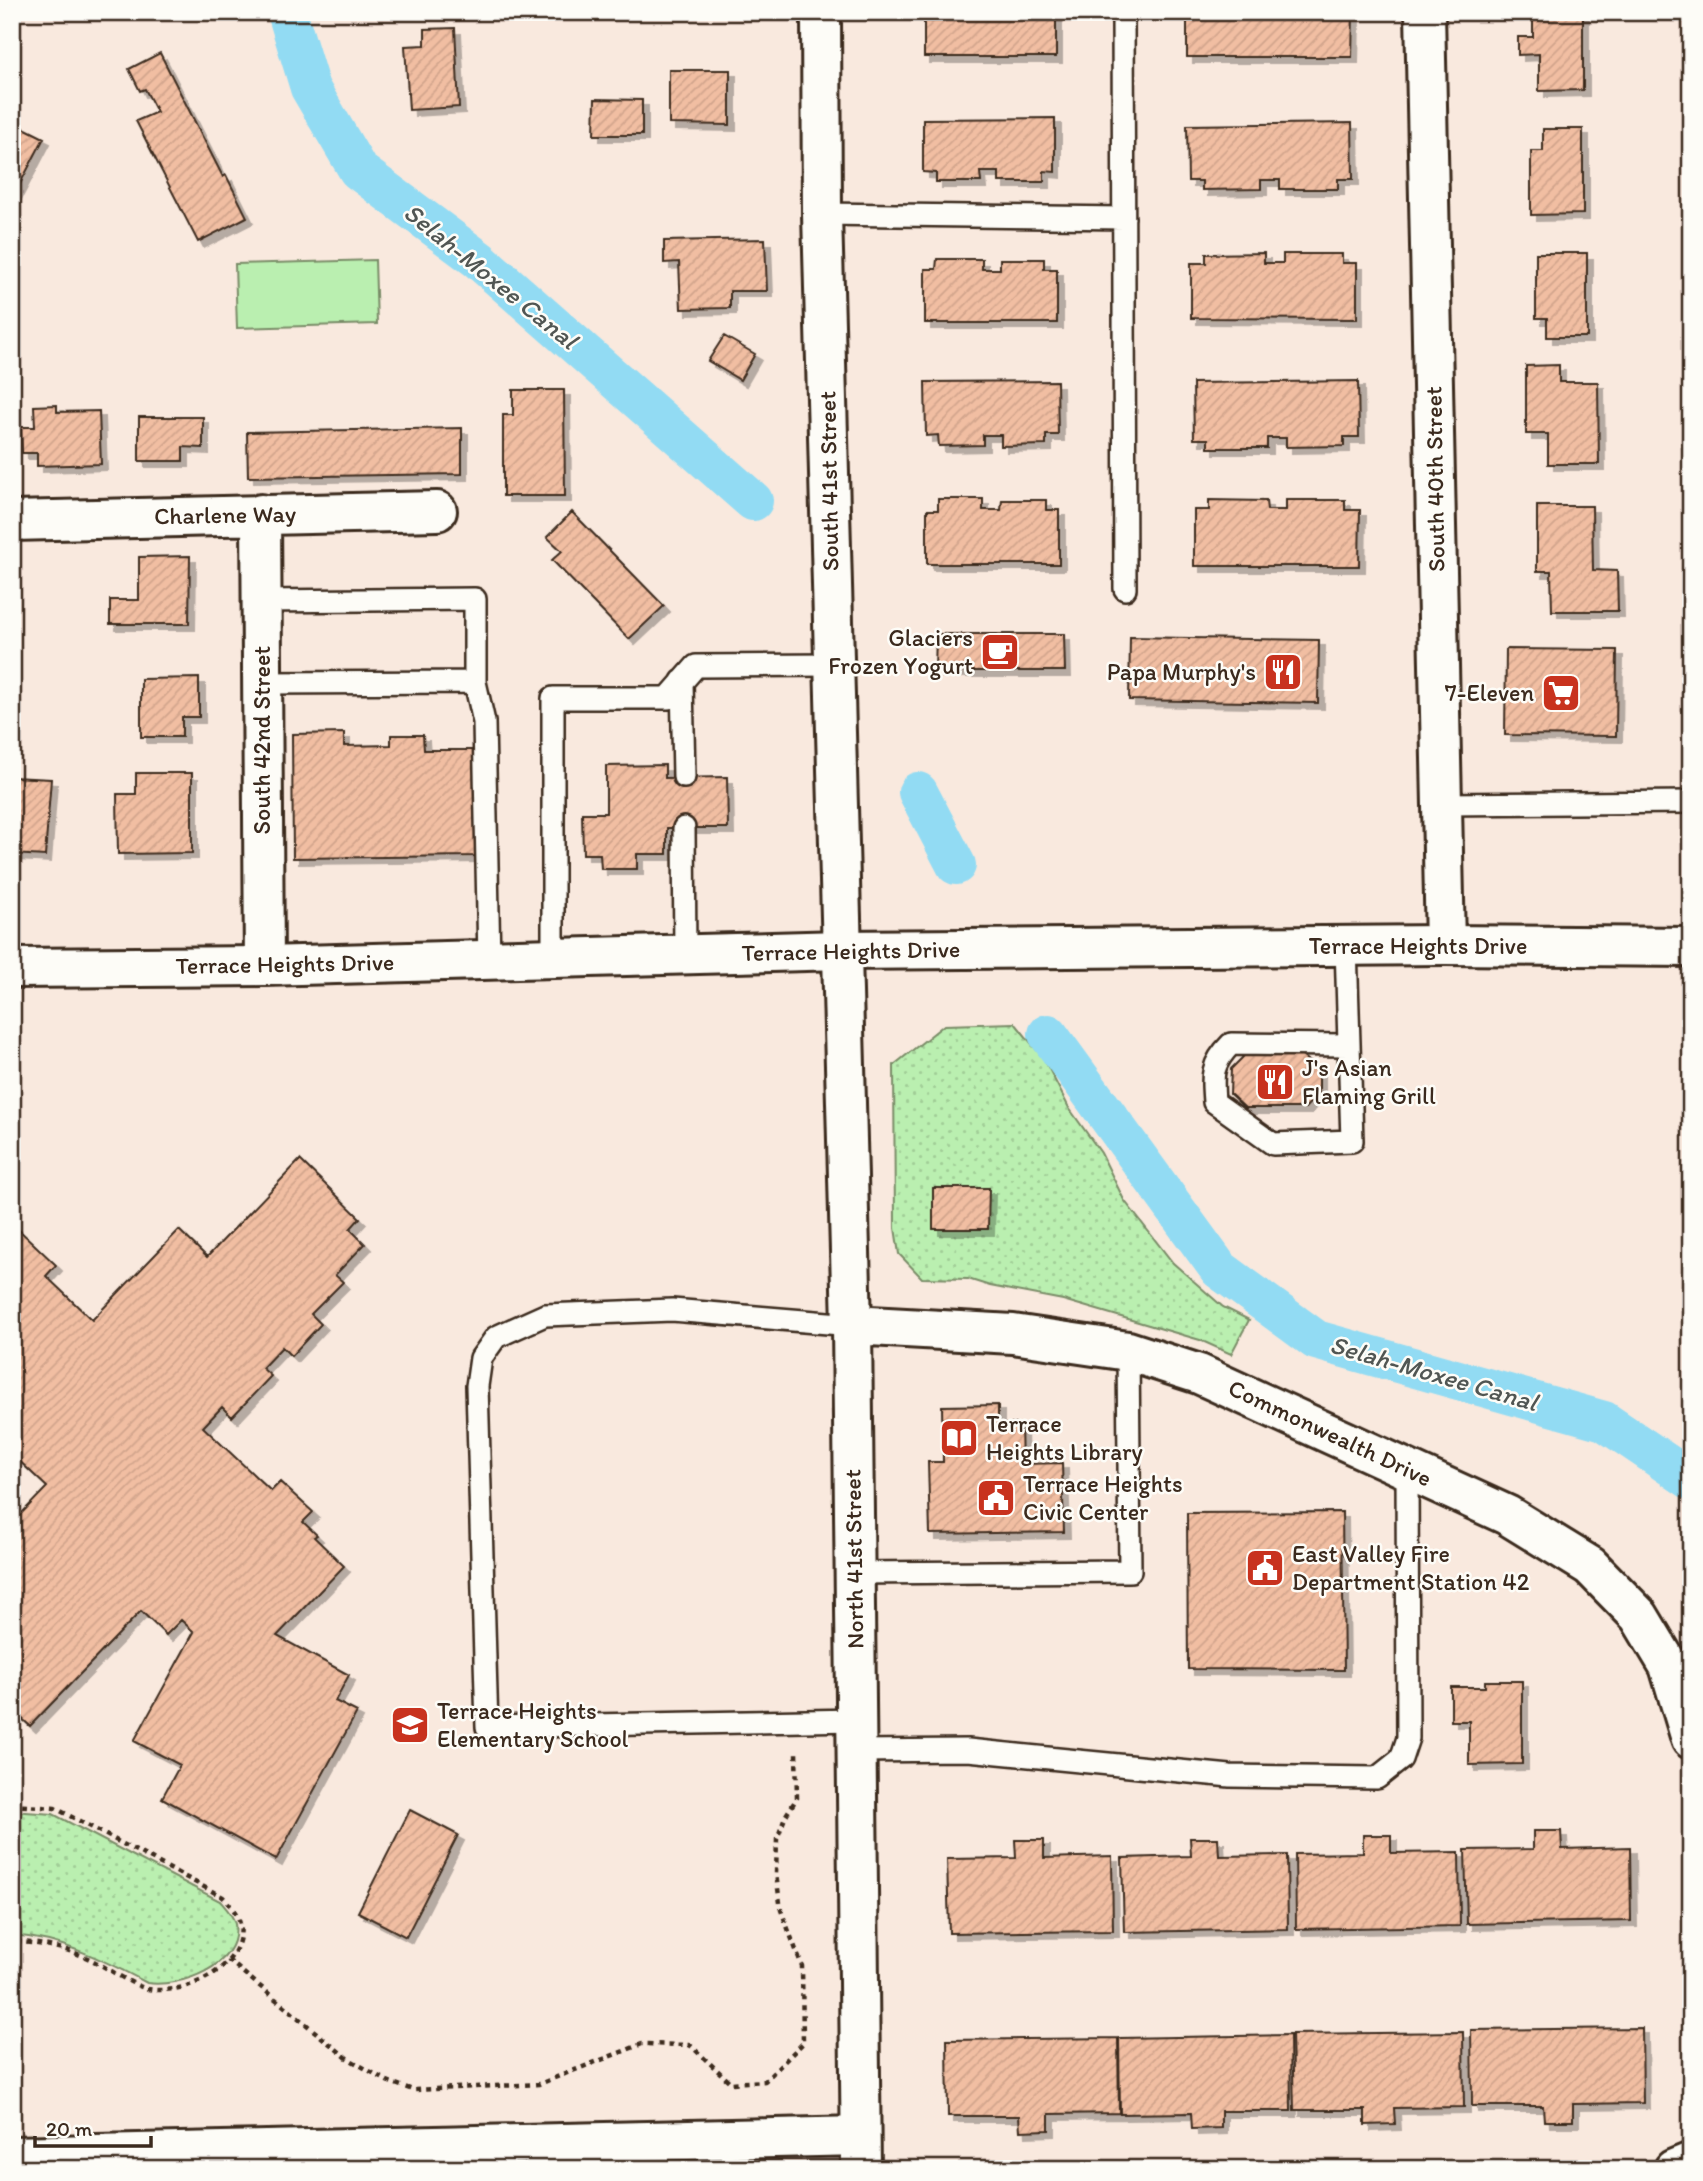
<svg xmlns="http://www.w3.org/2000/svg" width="1703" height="2181" viewBox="0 0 1703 2181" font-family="Itim,sans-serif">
  <defs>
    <pattern id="grass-dots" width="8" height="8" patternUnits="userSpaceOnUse" patternTransform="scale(1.75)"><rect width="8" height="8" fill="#baefb0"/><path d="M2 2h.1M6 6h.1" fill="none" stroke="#a1cd97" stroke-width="1.8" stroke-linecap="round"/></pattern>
    <pattern id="building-hatch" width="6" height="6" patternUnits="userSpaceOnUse" patternTransform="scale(1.75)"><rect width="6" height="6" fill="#f1bea2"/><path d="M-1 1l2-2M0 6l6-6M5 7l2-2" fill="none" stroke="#d0a38b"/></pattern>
    <filter id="shadow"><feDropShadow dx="6" dy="6" stdDeviation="0" flood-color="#0004"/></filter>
  </defs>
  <rect width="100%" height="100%" fill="#f9e9de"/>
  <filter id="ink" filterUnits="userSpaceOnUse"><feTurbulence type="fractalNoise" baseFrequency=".0143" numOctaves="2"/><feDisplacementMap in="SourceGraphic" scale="14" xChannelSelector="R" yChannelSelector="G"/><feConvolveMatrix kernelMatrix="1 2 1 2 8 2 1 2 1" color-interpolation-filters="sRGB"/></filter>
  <g filter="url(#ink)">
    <path fill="url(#grass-dots)" stroke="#7a8c67" stroke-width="2" d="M 1015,1023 L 1044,1059 L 1069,1108 L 1101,1153 L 1124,1200 L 1173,1263 L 1223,1307 L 1249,1320 L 1231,1354 L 1200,1340 L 1063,1300 L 990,1286 L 968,1279 L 922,1278 L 899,1254 L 895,1228 L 894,1065 L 944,1025 Z
      M 12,1811 L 53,1814 L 220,1901 C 226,1908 233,1915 235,1924 C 242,1966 179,1988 147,1983 C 104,1960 62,1939 12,1935 Z"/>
    <path fill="#baefb0" stroke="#7a8c67" stroke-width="2" d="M 375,260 L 377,324 L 237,328 L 235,264 Z"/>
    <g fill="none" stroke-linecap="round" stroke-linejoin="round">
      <path stroke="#92dbf3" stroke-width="40" d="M 287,12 L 310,88 L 358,170 L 479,260 L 753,501
        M 918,792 L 956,865
        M 1048,1034 L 1219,1269 L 1316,1340 L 1604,1421 L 1691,1480"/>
    </g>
    <path fill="url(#building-hatch)" stroke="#3b2a1e" stroke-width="2" filter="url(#shadow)" d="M 924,12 L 1056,12 L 1056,57 L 924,57 Z
      M 1187,12 L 1353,12 L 1352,57 L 1187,57 Z
      M 1533,12 L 1583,12 L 1583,90 L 1539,91 L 1539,54 L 1518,55 L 1518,37 L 1533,37 Z
      M 455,28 L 459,107 L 409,110 L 405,46 L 425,45 L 425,29 Z
      M 160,53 L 223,177 L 226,175 L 247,217 L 198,242 L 136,121 L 157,112 L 145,89 L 140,91 L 129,69 Z
      M 669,70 L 730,70 L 730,125 L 669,124 Z
      M 595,99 L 642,100 L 642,135 L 594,135 Z
      M 1055,118 L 1055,172 L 1044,171 L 1044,182 L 999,182 L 999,172 L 980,172 L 981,182 L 936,182 L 936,173 L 923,172 L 923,119 Z
      M 12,122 L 44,138 L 12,199 Z
      M 1352,123 L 1353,179 L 1338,179 L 1338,189 L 1280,189 L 1280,180 L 1261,180 L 1261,189 L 1202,190 L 1202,181 L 1188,181 L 1187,125 Z
      M 1543,129 L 1583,129 L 1583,214 L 1531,215 L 1531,151 L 1543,151 Z
      M 765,239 L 767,291 L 730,291 L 730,308 L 681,309 L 679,262 L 664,263 L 664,241 Z
      M 1264,253 L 1264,263 L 1283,263 L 1283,254 L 1342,254 L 1342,263 L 1357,263 L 1357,319 L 1191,318 L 1191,263 L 1206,263 L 1206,254 Z
      M 1536,253 L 1587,253 L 1587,337 L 1547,337 L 1547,318 L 1536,318 Z
      M 937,259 L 982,259 L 982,269 L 1000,269 L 1000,259 L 1044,259 L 1044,269 L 1057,269 L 1057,323 L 925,323 L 925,269 L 936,269 Z
      M 724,336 L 755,354 L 740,380 L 708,361 Z
      M 1559,365 L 1559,382 L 1598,382 L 1599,464 L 1548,464 L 1548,434 L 1526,434 L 1526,366 Z
      M 1057,381 L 1058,435 L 1046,435 L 1046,445 L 1001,446 L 1001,435 L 983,435 L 983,445 L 939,446 L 938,435 L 926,436 L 925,382 Z
      M 1358,381 L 1359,437 L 1344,437 L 1344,446 L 1286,447 L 1286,438 L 1267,438 L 1267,448 L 1208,448 L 1208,439 L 1194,439 L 1193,383 Z
      M 513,390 L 564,390 L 565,496 L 503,496 L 503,415 L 513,415 Z
      M 57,405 L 57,412 L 99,411 L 101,464 L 37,466 L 37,453 L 22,453 L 21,427 L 35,427 L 34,406 Z
      M 139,417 L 203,417 L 203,448 L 183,447 L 183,461 L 139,461 Z
      M 462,428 L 462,474 L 248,477 L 247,432 Z
      M 938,499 L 983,499 L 983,510 L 1001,510 L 1002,500 L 1046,500 L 1046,510 L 1059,510 L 1059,564 L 927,564 L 927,510 L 938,510 Z
      M 1209,500 L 1266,501 L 1267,510 L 1286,510 L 1286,500 L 1345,500 L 1345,510 L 1360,510 L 1359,566 L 1194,566 L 1194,510 L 1209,510 Z
      M 1537,506 L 1592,506 L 1593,570 L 1617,571 L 1618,611 L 1552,611 L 1551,571 L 1537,571 Z
      M 572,512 L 664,606 L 629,639 L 552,560 L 562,551 L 547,537 Z
      M 190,556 L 189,624 L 110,624 L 110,600 L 139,600 L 139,557 Z
      M 936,634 L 1064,634 L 1065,671 L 935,671 Z
      M 1130,637 L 1319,640 L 1318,703 L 1129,700 Z
      M 1506,649 L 1617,650 L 1616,736 L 1505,735 Z
      M 199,678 L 199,717 L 182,717 L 182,737 L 141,737 L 141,679 Z
      M 344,733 L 344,746 L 391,745 L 391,735 L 423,735 L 424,750 L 476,750 L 477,856 L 293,858 L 292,734 Z
      M 665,765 L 665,778 L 727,777 L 728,828 L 667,828 L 667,854 L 637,854 L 637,869 L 601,869 L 600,854 L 583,854 L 582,813 L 606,813 L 606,766 Z
      M 136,773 L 192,773 L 192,853 L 118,854 L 117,794 L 136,794 Z
      M 12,777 L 51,779 L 45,856 L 12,854 Z
      M 1245,1055 L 1302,1056 L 1319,1070 L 1319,1093 L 1305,1108 L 1245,1108 L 1230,1094 L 1231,1069 Z
      M 300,1160 L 360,1218 L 350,1229 L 365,1244 L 335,1275 L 343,1282 L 311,1314 L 321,1324 L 291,1356 L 282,1347 L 262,1368 L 271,1376 L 232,1417 L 222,1407 L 203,1427 L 271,1491 L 280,1482 L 313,1512 L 303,1522 L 317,1535 L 314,1537 L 344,1566 L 277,1636 L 349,1675 L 335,1701 L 357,1712 L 276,1860 L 162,1798 L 180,1765 L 134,1741 L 194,1632 L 181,1620 L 166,1635 L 141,1611 L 30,1726 L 17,1714 L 12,1719 L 12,1510 L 19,1516 L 47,1487 L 12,1454 L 12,1230 L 16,1227 L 56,1265 L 46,1276 L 92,1320 L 179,1230 L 207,1257 Z
      M 933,1188 L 989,1188 L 988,1229 L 933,1229 Z
      M 998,1405 L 998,1424 L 1021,1424 L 1022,1464 L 1062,1463 L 1064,1532 L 930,1534 L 928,1462 L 943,1462 L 942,1406 Z
      M 1342,1512 L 1344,1670 L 1188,1669 L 1187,1513 Z
      M 1485,1681 L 1522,1681 L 1522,1764 L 1469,1765 L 1469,1721 L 1451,1721 L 1451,1687 L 1485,1687 Z
      M 410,1810 L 458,1835 L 406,1937 L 358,1912 Z
      M 1533,1831 L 1561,1831 L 1562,1849 L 1630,1847 L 1631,1921 L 1467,1924 L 1465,1850 L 1533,1849 Z
      M 1363,1835 L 1391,1835 L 1391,1853 L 1459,1852 L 1460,1926 L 1296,1929 L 1295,1854 L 1363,1853 Z
      M 1190,1838 L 1218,1838 L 1219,1856 L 1287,1855 L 1288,1929 L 1124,1932 L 1122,1858 L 1191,1856 Z
      M 1015,1840 L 1044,1840 L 1044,1858 L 1112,1856 L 1113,1931 L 949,1933 L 947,1859 L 1016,1858 Z
      M 1642,2028 L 1643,2103 L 1573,2104 L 1573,2121 L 1544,2121 L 1543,2106 L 1472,2106 L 1471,2030 Z
      M 1463,2032 L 1464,2107 L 1394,2108 L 1395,2124 L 1365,2125 L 1365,2110 L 1294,2110 L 1292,2034 Z
      M 1290,2035 L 1291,2111 L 1221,2111 L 1221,2128 L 1192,2129 L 1191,2113 L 1120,2114 L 1119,2038 Z
      M 1118,2038 L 1119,2113 L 1049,2114 L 1049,2130 L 1020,2131 L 1019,2116 L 948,2116 L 947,2040 Z"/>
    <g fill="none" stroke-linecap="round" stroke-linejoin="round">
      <g stroke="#3b2a1e" stroke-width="26">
        <path id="lane" d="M 1123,12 L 1125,589
          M 822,214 L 1124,218
          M 262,601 L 475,599 L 475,682 L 262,683
          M 682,681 L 684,777
          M 475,682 L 484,722 L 489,960
          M 1442,804 L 1691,802
          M 684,828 L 685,954
          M 1346,946 L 1352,1141 L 1273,1144 L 1214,1102 C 1212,1075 1211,1064 1231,1044 L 1349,1045
          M 553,958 L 553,698 L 668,698 L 696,666 L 834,665
          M 852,1325 L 672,1310 L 545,1315 L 496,1337 L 481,1358 L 477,1386 L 487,1727 L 856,1720
          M 854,1573 L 1130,1571 L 1128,1351
          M 856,1751 L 968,1750 L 1230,1776 L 1377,1778 L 1401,1759 L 1408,1738 L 1407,1468"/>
      </g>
      <g stroke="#3b2a1e" stroke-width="44">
        <path id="street" d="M 821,12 L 822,214 L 852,1325 L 861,2169
          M 1425,12 L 1445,945
          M 261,514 L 264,966
          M 12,521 L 437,511
          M 852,1325 L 1013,1334 L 1128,1351 L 1199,1374 L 1507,1515 L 1590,1566 L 1639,1616 L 1669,1666 L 1691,1739
          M 12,2156 L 860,2136
          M 1674,2169 L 1691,2162"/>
      </g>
      <g stroke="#3b2a1e" stroke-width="44">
        <path id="secondary" d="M 12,968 L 264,966 L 841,950 L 1445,945 L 1691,947"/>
      </g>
      <path stroke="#3b2a1e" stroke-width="4.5" stroke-dasharray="5 5" stroke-linecap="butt" d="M 12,1805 L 55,1808 L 223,1897 C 237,1912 245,1924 238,1944 C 227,1976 179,1995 148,1989 C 128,1984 105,1965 85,1957 C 63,1947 36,1943 12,1941
        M 228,1960 L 347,2058 L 387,2081 L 413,2090 L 539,2084 L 642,2044 L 690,2045 L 731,2083 L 765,2081 L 803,2043 L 802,1966 L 781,1910 L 776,1874 L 777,1839 L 786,1815 L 797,1798 L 796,1751"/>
      <use href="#lane" stroke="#fdfcf7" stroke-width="21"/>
      <use href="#street" stroke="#fdfcf7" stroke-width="38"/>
      <use href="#secondary" stroke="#fdfcf7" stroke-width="38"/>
    </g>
  </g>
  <defs>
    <g id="cafe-square" transform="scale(2.0125)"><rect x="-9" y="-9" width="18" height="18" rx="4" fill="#c8321e" stroke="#fdfcf7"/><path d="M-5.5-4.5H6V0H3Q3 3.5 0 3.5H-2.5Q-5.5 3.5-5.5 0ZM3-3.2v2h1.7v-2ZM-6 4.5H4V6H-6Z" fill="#fff"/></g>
    <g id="restaurant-square" transform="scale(2.0125)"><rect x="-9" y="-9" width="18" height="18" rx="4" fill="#c8321e" stroke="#fdfcf7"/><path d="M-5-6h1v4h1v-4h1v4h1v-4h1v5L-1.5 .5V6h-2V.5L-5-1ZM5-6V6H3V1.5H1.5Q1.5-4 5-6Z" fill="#fff"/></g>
    <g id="supermarket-square" transform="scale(2.0125)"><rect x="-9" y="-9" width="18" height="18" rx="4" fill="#c8321e" stroke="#fdfcf7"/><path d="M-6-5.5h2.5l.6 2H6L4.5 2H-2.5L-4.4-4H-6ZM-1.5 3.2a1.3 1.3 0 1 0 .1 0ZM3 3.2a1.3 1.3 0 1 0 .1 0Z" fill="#fff"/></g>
    <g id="library-square" transform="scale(2.0125)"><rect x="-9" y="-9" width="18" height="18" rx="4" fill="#c8321e" stroke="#fdfcf7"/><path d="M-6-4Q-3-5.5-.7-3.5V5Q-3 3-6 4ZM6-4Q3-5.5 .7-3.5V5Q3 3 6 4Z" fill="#fff"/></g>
    <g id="civic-square" transform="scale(2.0125)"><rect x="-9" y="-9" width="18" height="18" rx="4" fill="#c8321e" stroke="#fdfcf7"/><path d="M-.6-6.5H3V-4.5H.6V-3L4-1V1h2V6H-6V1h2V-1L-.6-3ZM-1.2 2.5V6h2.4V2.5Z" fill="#fff"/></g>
    <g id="school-square" transform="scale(2.0125)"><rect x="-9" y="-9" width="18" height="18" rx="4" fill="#c8321e" stroke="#fdfcf7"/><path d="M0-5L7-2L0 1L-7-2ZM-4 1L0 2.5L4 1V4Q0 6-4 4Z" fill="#fff"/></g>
  </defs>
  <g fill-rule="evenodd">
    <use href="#cafe-square" x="1000" y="652"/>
    <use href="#restaurant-square" x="1283" y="672"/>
    <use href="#supermarket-square" x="1561" y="693"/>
    <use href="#restaurant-square" x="1275" y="1082"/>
    <use href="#library-square" x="959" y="1438"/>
    <use href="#civic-square" x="996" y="1498"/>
    <use href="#civic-square" x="1265" y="1568"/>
    <use href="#school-square" x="410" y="1725"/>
  </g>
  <g text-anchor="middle" stroke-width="5" stroke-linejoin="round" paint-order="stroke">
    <g font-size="24" fill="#3b2a1e" stroke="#fdfcf7">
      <text transform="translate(1435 479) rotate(-91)" y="8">South 40th Street</text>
      <text transform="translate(829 481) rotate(-91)" y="8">South 41st Street</text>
      <text transform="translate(225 515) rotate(-1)" y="8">Charlene Way</text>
      <text transform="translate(262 740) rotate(-90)" y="8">South 42nd Street</text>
      <text x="1418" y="954">Terrace Heights Drive</text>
      <text transform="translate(851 951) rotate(-1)" y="8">Terrace Heights Drive</text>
      <text transform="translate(285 964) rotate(-1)" y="8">Terrace Heights Drive</text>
      <text transform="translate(1330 1433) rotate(25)" y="8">Commonwealth Drive</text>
      <text transform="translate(854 1559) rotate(-91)" y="8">North 41st Street</text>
    </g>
    <g font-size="24" fill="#3b2a1e" stroke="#fdfcf7" text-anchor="start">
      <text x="973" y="646" text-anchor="end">Glaciers<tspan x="973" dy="28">Frozen Yogurt</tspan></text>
      <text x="1256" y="680" text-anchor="end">Papa Murphy's</text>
      <text x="1534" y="701" text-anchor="end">7-Eleven</text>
      <text x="1302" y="1076">J's Asian<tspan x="1302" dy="28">Flaming Grill</tspan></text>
      <text x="986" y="1432">Terrace<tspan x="986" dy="28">Heights Library</tspan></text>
      <text x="1023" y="1492">Terrace Heights<tspan x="1023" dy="28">Civic Center</tspan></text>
      <text x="1292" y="1562">East Valley Fire<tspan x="1292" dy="28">Department Station 42</tspan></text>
      <text x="437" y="1719">Terrace Heights<tspan x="437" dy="28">Elementary School</tspan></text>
    </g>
    <g font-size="26" font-style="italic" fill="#515653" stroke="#fdfcf7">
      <text transform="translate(491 276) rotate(39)" y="9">Selah-Moxee Canal</text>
      <text transform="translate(1434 1373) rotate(16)" y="9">Selah-Moxee Canal</text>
    </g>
  </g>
  <rect width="1703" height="2181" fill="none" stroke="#fdfcf7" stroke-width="42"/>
  <rect x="21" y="21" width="1661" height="2139" fill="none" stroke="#3b2a1e" stroke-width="2.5" filter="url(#ink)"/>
  <path d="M35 2136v10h116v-10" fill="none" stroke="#3b2a1e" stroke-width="3.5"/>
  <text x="46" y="2136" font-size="21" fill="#3b2a1e" stroke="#fdfcf7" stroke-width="5" paint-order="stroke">20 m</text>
</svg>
